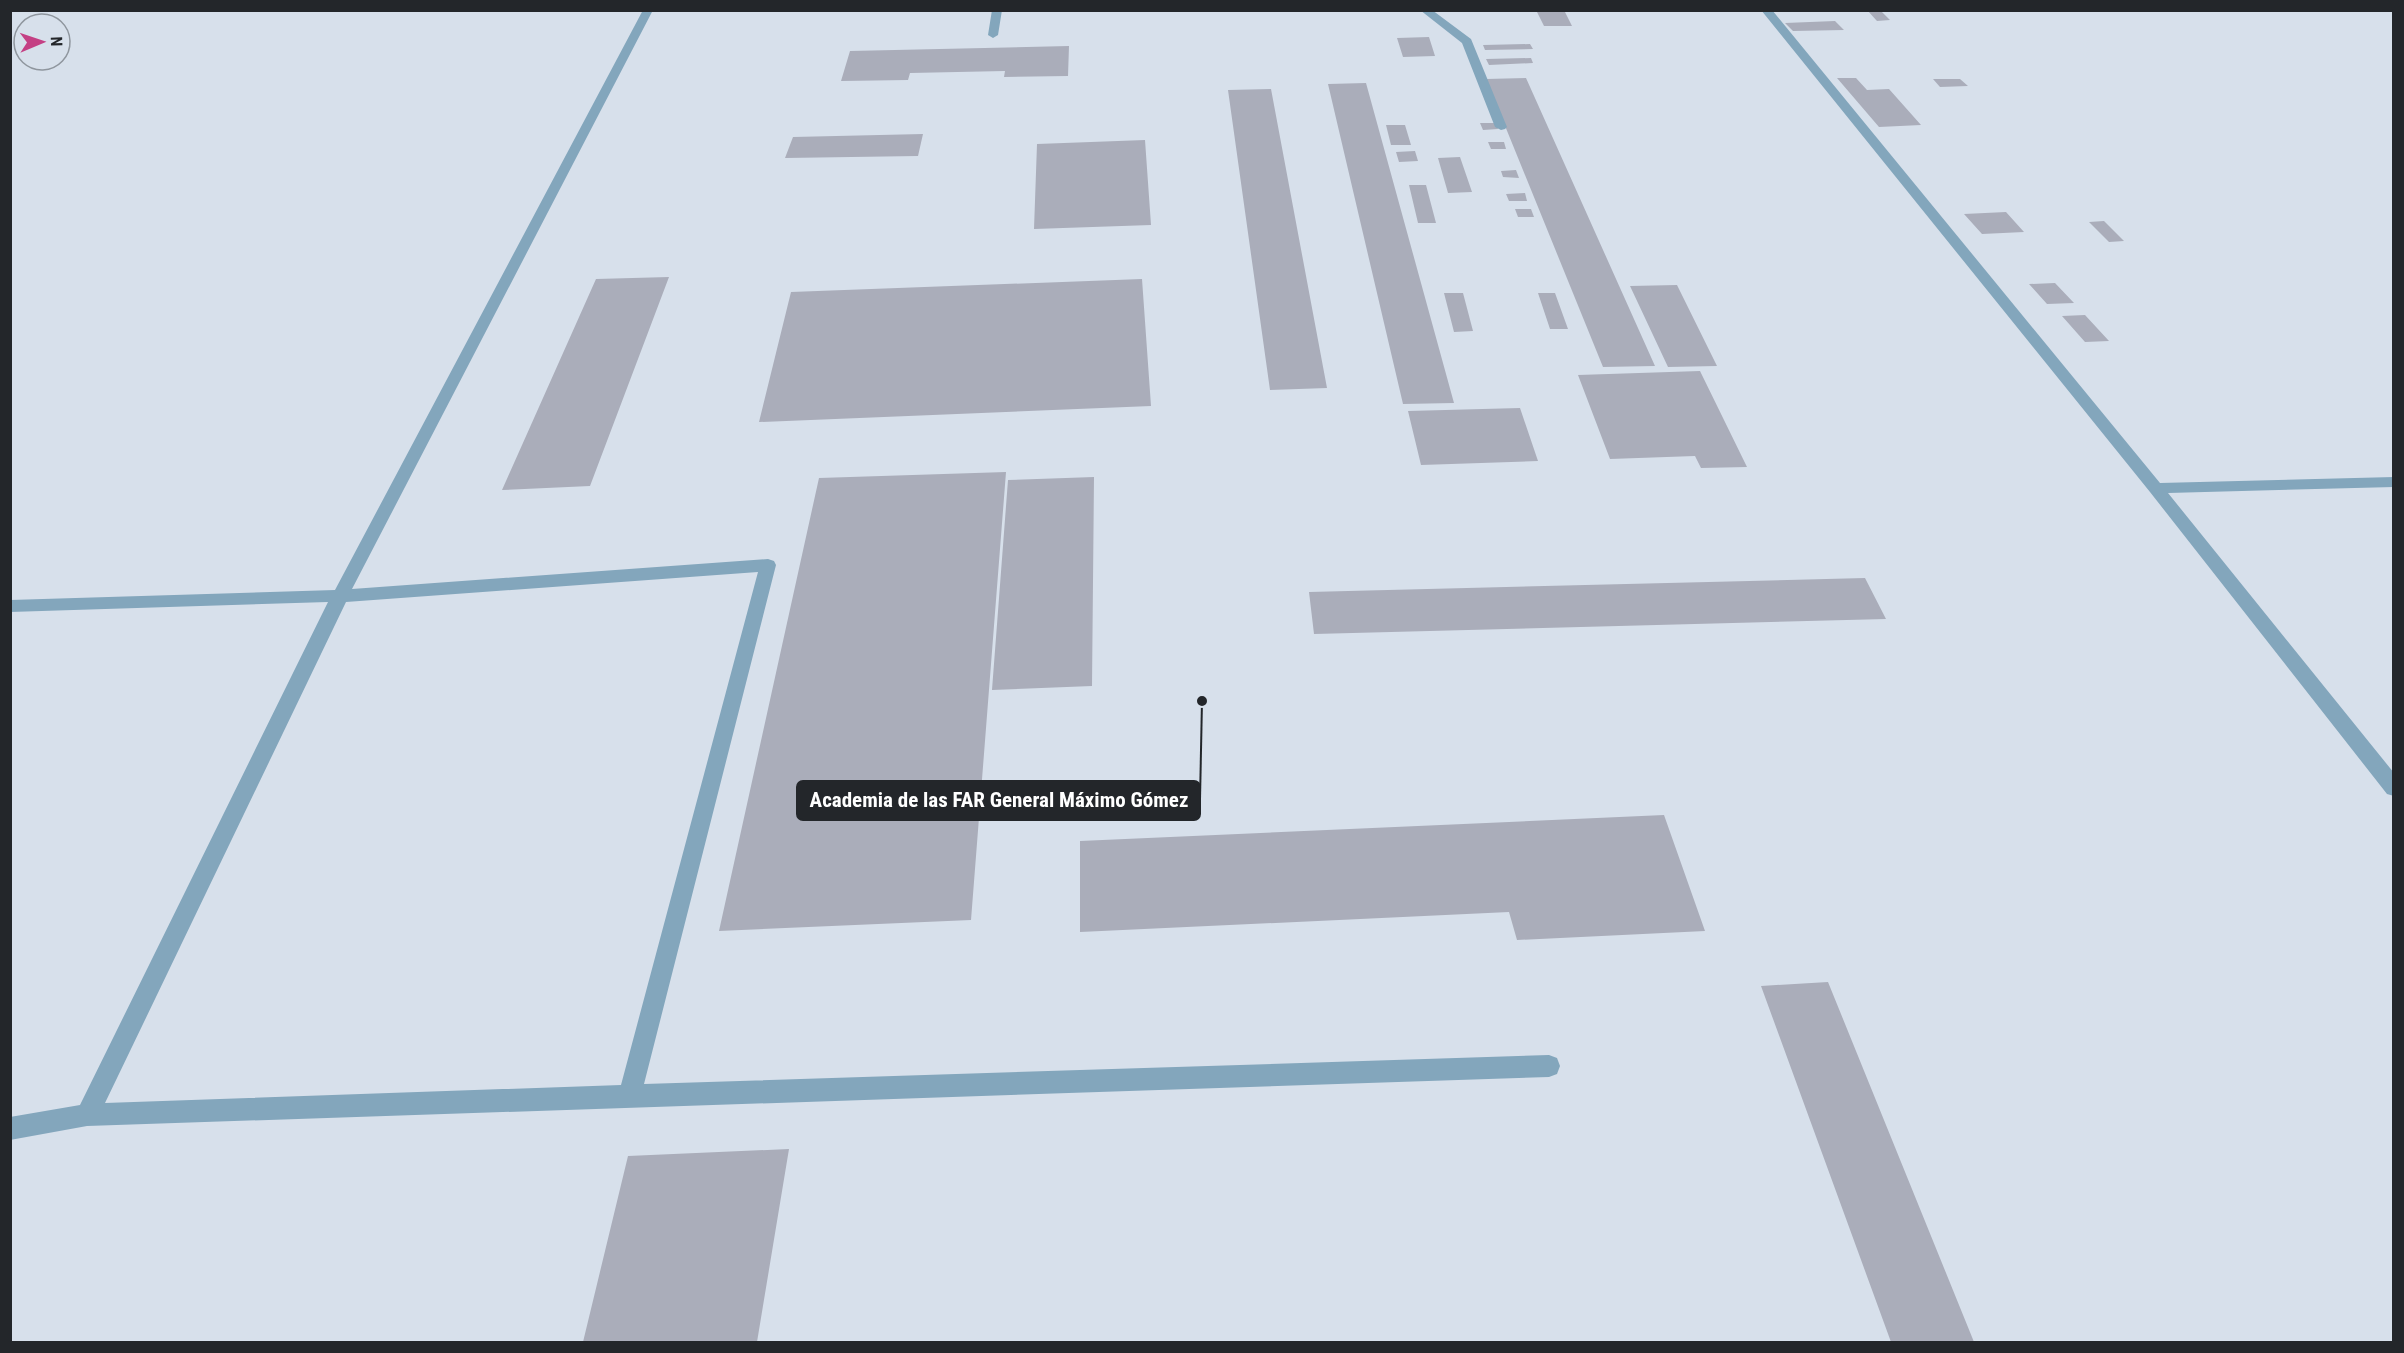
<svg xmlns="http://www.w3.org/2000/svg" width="2404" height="1353" viewBox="0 0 2404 1353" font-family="'Roboto Condensed',sans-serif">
  <rect width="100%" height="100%" fill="#d7e0eb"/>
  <path fill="#aaadba" d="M 1536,10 L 1564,10 L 1572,26 L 1544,26 Z
    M 1867,10 L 1880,10 L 1890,20 L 1877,21 Z
    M 1835,21 L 1844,30 L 1793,31 L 1785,23 Z
    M 1429,37 L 1435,56 L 1403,57 L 1397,38 Z
    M 1530,44 L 1533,49 L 1485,50 L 1483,45 Z
    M 1069,46 L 1068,76 L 1004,77 L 1005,71 L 910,73 L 908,80 L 841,81 L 850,51 Z
    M 1531,58 L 1533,63 L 1489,65 L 1486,59 Z
    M 1526,78 L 1655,366 L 1603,367 L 1486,79 Z
    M 1837,78 L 1856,78 L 1867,90 L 1889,89 L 1921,125 L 1879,127 Z
    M 1933,79 L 1960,79 L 1968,86 L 1940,87 Z
    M 1366,83 L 1454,403 L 1403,404 L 1328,84 Z
    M 1271,89 L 1327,388 L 1270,390 L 1228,90 Z
    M 1480,123 L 1496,123 L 1498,129 L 1483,130 Z
    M 1386,125 L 1405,125 L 1411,145 L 1391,145 Z
    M 923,134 L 918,156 L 785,158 L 793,137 Z
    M 1145,140 L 1151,225 L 1034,229 L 1037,144 Z
    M 1488,142 L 1504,142 L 1506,149 L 1491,149 Z
    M 1415,151 L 1418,161 L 1399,162 L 1396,152 Z
    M 1460,157 L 1472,192 L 1448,193 L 1438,158 Z
    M 1516,170 L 1519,178 L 1503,177 L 1501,171 Z
    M 1409,185 L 1426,185 L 1436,223 L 1418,223 Z
    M 1525,193 L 1527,201 L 1509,201 L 1506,194 Z
    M 1515,209 L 1531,209 L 1534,217 L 1518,217 Z
    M 2006,212 L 2024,232 L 1982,234 L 1964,214 Z
    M 2104,221 L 2124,241 L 2109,242 L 2089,222 Z
    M 669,277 L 590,486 L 502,490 L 596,279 Z
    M 1142,279 L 1151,406 L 759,422 L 791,292 Z
    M 2055,283 L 2074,303 L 2047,304 L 2029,284 Z
    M 1677,285 L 1717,366 L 1668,367 L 1630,286 Z
    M 1444,293 L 1463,293 L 1473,331 L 1454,332 Z
    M 1538,293 L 1555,293 L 1568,329 L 1550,329 Z
    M 2085,315 L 2109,341 L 2085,342 L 2062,316 Z
    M 1700,371 L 1747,467 L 1701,468 L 1695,456 L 1610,459 L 1578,375 Z
    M 1520,408 L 1538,461 L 1421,465 L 1408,411 Z
    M 1006,472 L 971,920 L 719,931 L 819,478 Z
    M 1094,477 L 1092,686 L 992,690 L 1008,480 Z
    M 1865,578 L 1886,619 L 1314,634 L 1309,592 Z
    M 1664,815 L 1705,931 L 1517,940 L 1509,912 L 1080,932 L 1080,841 Z
    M 1828,982 L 1974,1342 L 1891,1342 L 1761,986 Z
    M 789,1149 L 757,1342 L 583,1342 L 628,1156 Z"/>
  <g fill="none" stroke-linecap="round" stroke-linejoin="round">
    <path fill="#83a6bc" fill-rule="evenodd" d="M 643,10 L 653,10 L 352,589 L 768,559 L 774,561 L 776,565 L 644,1084 L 1549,1055 L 1557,1058 L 1560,1066 L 1557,1074 L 1549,1077 L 87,1126 L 10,1140 L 10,1117 L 80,1105 L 328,602 L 10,612 L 10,600 L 335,590 ZM 758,572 L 621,1085 L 105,1103 L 346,602 Z
      M 992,10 L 1002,10 L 998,35 L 993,38 L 988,35 Z
      M 1420,10 L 1432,10 L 1471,39 L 1507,127 L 1505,129 L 1501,130 L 1495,127 L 1462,43 Z
      M 1761,10 L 1772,10 L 2160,483 L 2394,477 L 2394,487 L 2168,493 L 2394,773 L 2394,796 L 2387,794 L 2150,492 Z"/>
  </g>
  <path fill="none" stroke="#23262a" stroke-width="2" d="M1202 701L1200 800"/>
  <circle fill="#23262a" stroke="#d7e0eb" stroke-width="2" cx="1202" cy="701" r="6"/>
  <rect fill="#23262a" stroke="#23262a" stroke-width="2" x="797" y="781" width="403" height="39" rx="6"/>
  <g font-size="21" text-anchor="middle" font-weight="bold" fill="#fff">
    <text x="999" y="807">Academia de las FAR General Máximo Gómez</text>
  </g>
  <rect width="2404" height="1353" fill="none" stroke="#23262a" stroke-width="24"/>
  <g transform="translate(42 42) rotate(88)"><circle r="28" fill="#d7e0eb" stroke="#8f969e" stroke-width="1.5"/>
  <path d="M0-4.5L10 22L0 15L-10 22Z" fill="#c44084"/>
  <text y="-9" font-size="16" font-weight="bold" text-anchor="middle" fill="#23262a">N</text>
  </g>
</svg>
